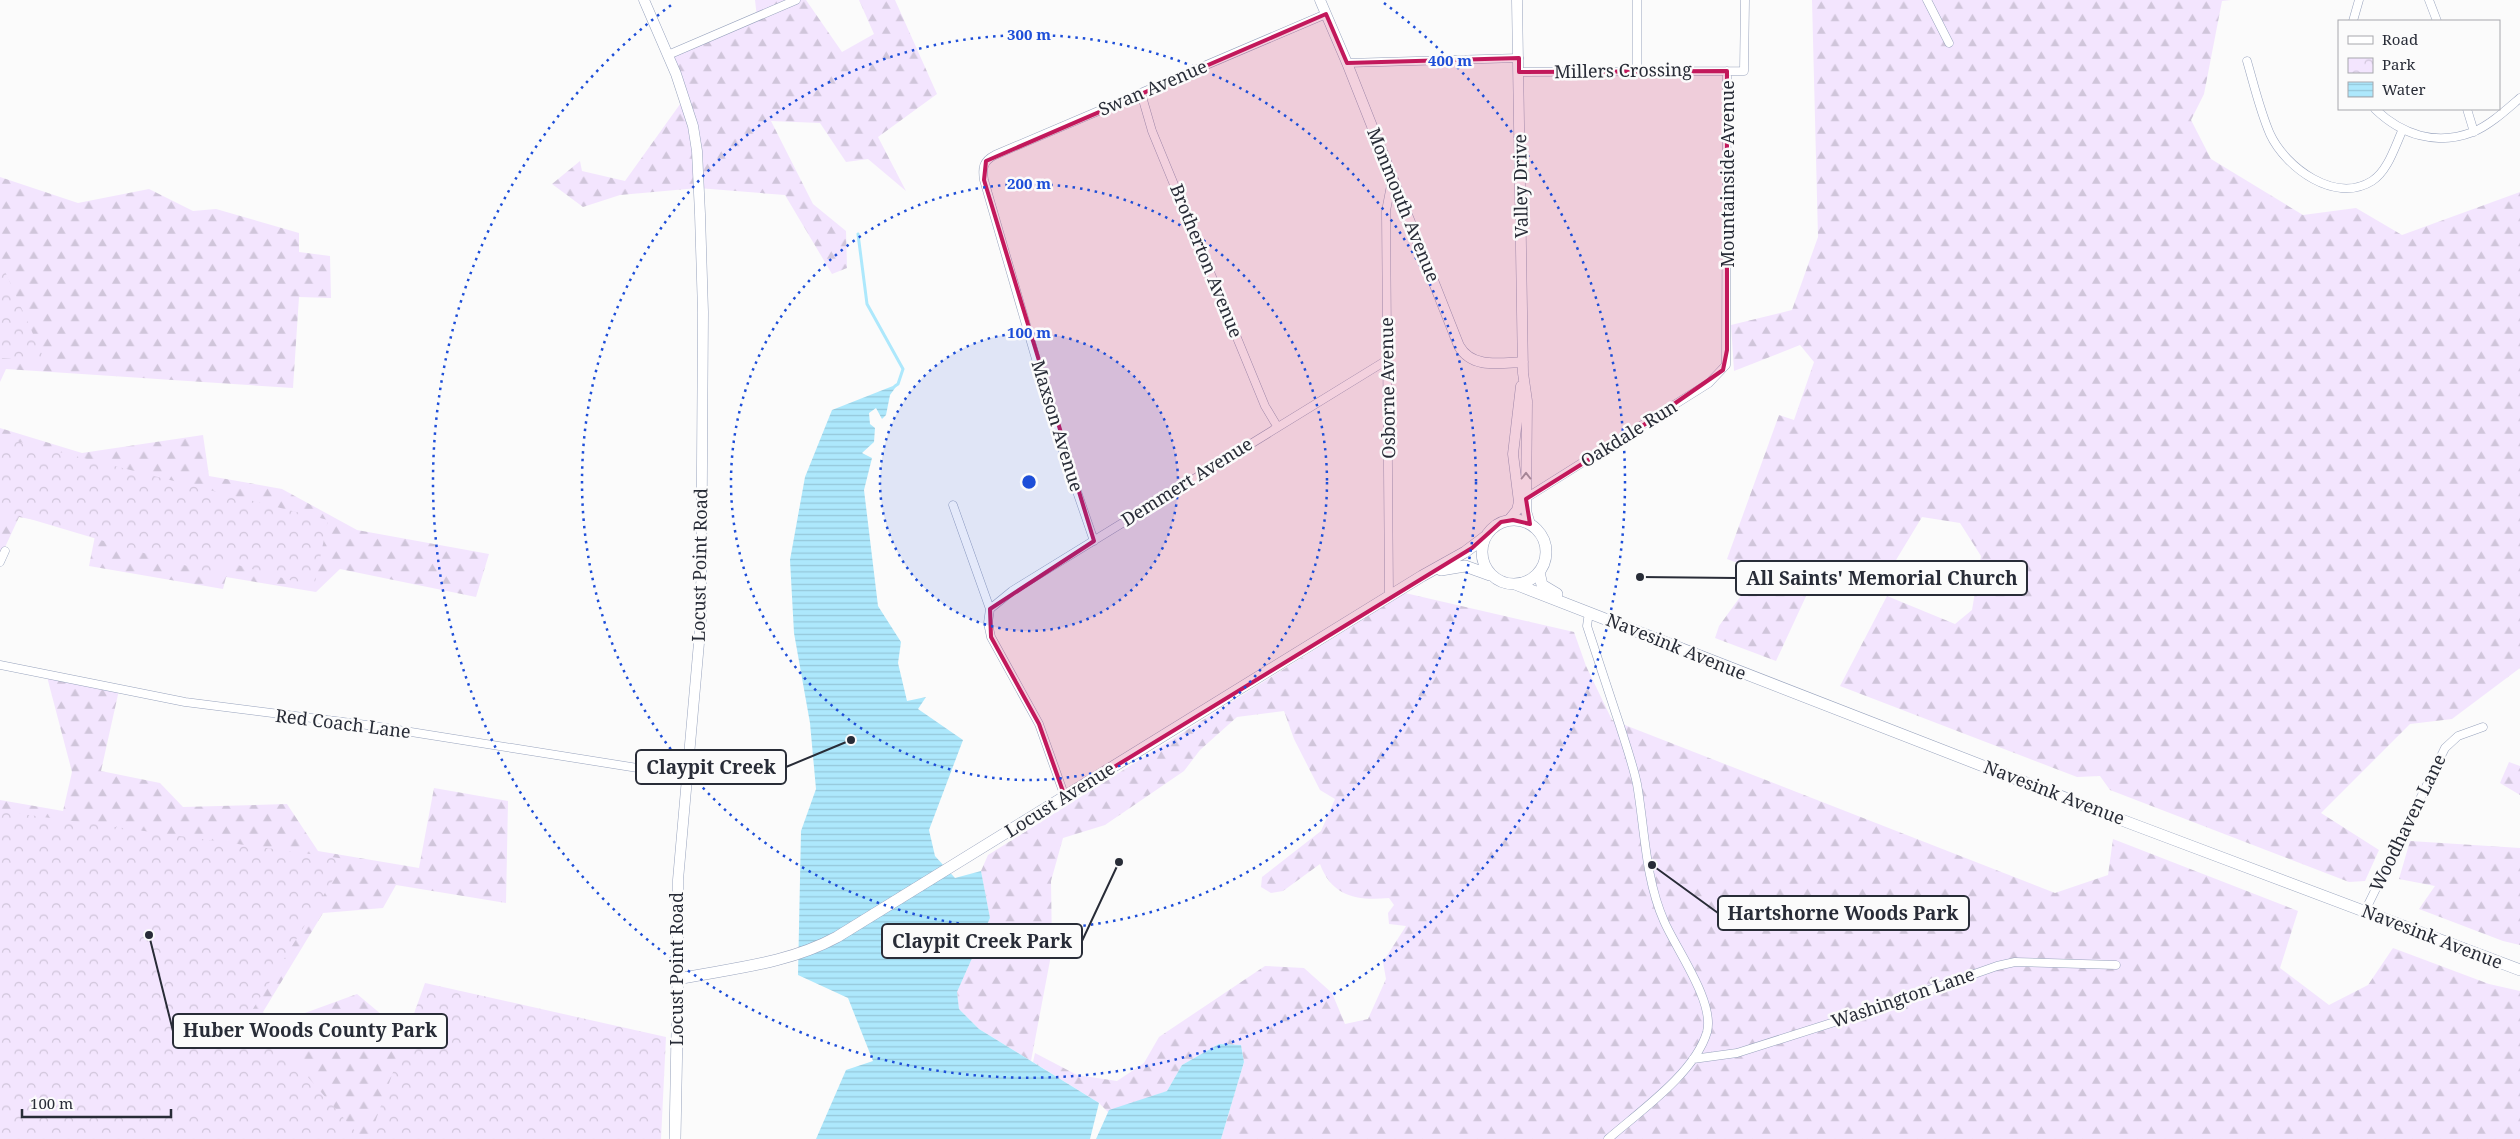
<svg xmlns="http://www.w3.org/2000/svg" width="2520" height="1139" viewBox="0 0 2520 1139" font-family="'Noto Serif',serif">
  <defs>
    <pattern id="forest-firs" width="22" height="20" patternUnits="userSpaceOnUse" patternTransform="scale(1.25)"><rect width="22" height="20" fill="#f3e5fe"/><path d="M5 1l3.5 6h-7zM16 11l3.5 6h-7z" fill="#d0c5da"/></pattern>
    <pattern id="park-crowns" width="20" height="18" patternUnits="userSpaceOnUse" patternTransform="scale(1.25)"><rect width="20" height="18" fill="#f3e5fe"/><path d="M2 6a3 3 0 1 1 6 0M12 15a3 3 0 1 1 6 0" fill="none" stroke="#d0c5da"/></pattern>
    <pattern id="water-rules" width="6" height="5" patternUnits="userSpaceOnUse" patternTransform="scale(1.25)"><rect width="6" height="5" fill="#ade8fc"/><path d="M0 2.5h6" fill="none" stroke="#95c7d9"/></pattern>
  </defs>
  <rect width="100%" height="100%" fill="#fbfbfb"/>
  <path fill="url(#forest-firs)" d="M 755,0 L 806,0 L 842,52 L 874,34 L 859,0 L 895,0 L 937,94 L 878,137 L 906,191 L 868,159 L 846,162 L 820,123 L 771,121 L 813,204 L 846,231 L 847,268 L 832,274 L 785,195 L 698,188 L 620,195 L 583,207 L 552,184 L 580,161 L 582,171 L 625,181 L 683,100 L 668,57 L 757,18 Z
    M 1812,0 L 2231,0 L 2222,1 L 2204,94 L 2191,120 L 2211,159 L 2303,215 L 2356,208 L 2402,235 L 2520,192 L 2520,668 L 2452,719 L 2410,724 L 2321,813 L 2379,850 L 2365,881 L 2349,882 L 2110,790 L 2100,776 L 2077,777 L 1840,686 L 1887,596 L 1955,624 L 1972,610 L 1981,556 L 1960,523 L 1922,517 L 1887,575 L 1820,566 L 1776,661 L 1715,638 L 1719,626 L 1759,571 L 1727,559 L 1779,415 L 1794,420 L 1814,362 L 1800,345 L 1734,371 L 1731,325 L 1792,310 L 1818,237 Z
    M 0,177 L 78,203 L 149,189 L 193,211 L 216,209 L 299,233 L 299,252 L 330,256 L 331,298 L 299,297 L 293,388 L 6,369 L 0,382 Z
    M 0,428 L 82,453 L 203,435 L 209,476 L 282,489 L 357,530 L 489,554 L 476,597 L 340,569 L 316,592 L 226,577 L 223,589 L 89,566 L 96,531 L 19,517 L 0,558 Z
    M 1405,593 L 1574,632 L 1586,666 L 1612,720 L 2055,893 L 2108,875 L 2113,839 L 2298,911 L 2280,968 L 2329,1005 L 2368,985 L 2393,948 L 2489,984 L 2520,991 L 2520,1139 L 1221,1139 L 1244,1062 L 1241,1045 L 1219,1044 L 1182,1065 L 1167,1091 L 1108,1112 L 1099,1103 L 1033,1062 L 1035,1053 L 1077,1075 L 1117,1081 L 1144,1063 L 1159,1037 L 1265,966 L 1304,968 L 1332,993 L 1345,1024 L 1368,1019 L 1386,979 L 1383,962 L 1406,926 L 1389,924 L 1388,913 L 1394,905 L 1389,898 C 1358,901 1332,897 1320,864 L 1283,891 L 1271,893 L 1261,887 L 1262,877 L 1321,831 L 1335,799 L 1320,790 L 1294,739 L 1284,711 L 1237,717 L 1200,750 L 1184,771 L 1105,825 L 1063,838 L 1051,881 L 1052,950 L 1031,1061 L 979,1029 L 959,1009 L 957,992 L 990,918 L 981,871 L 988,855 Z
    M 46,673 L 119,690 L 101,771 L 160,783 L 183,807 L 287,804 L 318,851 L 419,868 L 434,788 L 508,801 L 506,903 L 396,885 L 383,908 L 323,913 L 263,1012 L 272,1025 L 357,994 L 388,1020 L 417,1019 L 395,1139 L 0,1139 L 0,800 L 63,811 L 72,772 Z
    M 2509,762 L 2520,766 L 2520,795 L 2500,783 Z
    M 2410,841 L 2520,848 L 2520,945 L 2503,941 L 2419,909 L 2435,886 L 2399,879 Z"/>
  <path fill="url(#park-crowns)" d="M 0,260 L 45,361 L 0,358 Z
    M 0,437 L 328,520 L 314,587 L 224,561 L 221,576 L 0,510 Z
    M 0,811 L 346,859 L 251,1012 L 362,1139 L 0,1139 Z
    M 425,983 L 666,1037 L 661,1139 L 369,1139 Z"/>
  <path fill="url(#water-rules)" d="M 898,384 L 890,395 L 886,415 L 882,419 L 876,408 L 869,413 L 870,424 L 875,428 L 874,442 L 862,453 L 872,458 L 864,490 L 878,606 L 901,642 L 898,663 L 907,701 L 926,697 L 918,709 L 963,740 L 929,830 L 935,856 L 955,878 L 981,871 L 990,918 L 957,992 L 959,1009 L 979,1029 L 1099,1103 L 1090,1139 L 816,1139 L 846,1070 L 873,1061 L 848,998 L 798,975 L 801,831 L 816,789 L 810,723 L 794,633 L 790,560 L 805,477 L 832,410 Z
    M 1219,1044 L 1241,1045 L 1244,1062 L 1221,1139 L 1096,1139 L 1109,1110 L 1167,1091 L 1182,1065 Z"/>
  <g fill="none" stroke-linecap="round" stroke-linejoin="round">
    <path stroke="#ade8fc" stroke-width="3" d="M 858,234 L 867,304 L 903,369 L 898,384 L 895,386"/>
    <g stroke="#98a3bd" stroke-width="9">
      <path id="minor" d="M 1637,0 L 1637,70
        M 1927,0 L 1949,43
        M 2429,0 L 2437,21
        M 2353,21 L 2359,0
        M 668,55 L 796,0
        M 2247,61 C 2254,85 2260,111 2270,134 C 2286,168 2335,204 2372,181 C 2388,171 2395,146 2403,129
        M 1347,63 L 1519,58
        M 1519,72 L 1744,71 L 1745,0
        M 1141,93 L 1152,131 L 1265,406 L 1277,426
        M 2375,109 C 2402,135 2436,146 2473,132 C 2490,125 2506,110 2520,98
        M 2467,109 L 2474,132
        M 1526,498 L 1709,383 L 1726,365 L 1727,71
        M 953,505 L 990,609 L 988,623 L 991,637 L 1039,724 L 1065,797
        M 1094,541 L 1061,445 L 984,180 C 982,168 983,161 995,155 L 1326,14
        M 0,562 L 5,551
        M 1389,597 L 1386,211 L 1392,180
        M 990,609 L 1012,591 L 1387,360
        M 1589,612 L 1587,626 C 1598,659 1609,693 1620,726 C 1626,745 1633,765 1637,784 C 1645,830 1645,878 1664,921 C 1676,949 1715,1002 1707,1032 C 1695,1073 1640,1111 1608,1139
        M 0,665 L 185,702 L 367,725 L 688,776
        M 2365,911 L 2445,748 L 2458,736 L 2483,727
        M 1693,1059 L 1737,1053 L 1866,1012 L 1997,966 L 2015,962 L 2116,965"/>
    </g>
    <g stroke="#98a3bd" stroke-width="11">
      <path id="tertiary" d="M 644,0 L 676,74 L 693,126 L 697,151 L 700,214 L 703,312 L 701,620 L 678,880 L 678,979
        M 1320,0 L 1347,63 L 1459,346 C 1472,369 1500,363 1523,362
        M 1517,0 L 1523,373 L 1527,401 L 1526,511 L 1530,524
        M 1509,520 L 1517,510 L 1519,502 L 1513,454 L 1521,386"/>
    </g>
    <g stroke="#98a3bd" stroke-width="12">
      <path id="secondary" d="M1482 552a32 32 0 1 1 64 0a32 32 0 1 1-64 0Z
        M 1441,570 L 1465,566 L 1490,575
        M 1539,572 L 1542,585 L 1557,594
        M 1515,584 L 2127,822 L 2520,970
        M 675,1139 L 678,979 C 733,968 787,964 837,937 L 1422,576 L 1465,552 L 1485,537"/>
    </g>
    <use href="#minor" stroke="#fff" stroke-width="8"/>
    <use href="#tertiary" stroke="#fff" stroke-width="10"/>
    <use href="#secondary" stroke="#fff" stroke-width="11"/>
  </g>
  <defs><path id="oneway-chevron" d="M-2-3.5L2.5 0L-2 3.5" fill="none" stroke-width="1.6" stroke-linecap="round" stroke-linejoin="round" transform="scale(1.25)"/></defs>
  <use stroke="#9ea0a5" href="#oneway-chevron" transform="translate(1526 476) rotate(-90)"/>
  <path fill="#c2185b" fill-opacity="0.2" stroke="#c2185b" stroke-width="4" stroke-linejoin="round" d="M 1326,14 L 1347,63 L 1519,58 L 1519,72 L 1727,71 L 1727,350 L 1723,370 L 1638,429 L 1526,499 L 1530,524 L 1513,520 L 1501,522 L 1472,548 L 1065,797 L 1039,724 L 991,637 L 990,609 L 1094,541 L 984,180 L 986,161 Z"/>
  <circle cx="1029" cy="482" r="149" fill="#1d4ed8" fill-opacity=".12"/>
  <g fill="none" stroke="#1d4ed8" stroke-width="2.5" stroke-dasharray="2.5 5">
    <circle cx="1029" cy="482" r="149"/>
    <circle cx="1029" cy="482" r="298"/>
    <circle cx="1029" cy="482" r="447"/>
    <path d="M1384 3A596 596 0 1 1 674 3"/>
  </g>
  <g text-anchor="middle" stroke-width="5" stroke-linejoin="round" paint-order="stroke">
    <g font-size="18" fill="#282c37" stroke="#fbfbfb">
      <text transform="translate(1623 71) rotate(-1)" y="6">Millers Crossing</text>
      <text transform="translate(1153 88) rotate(-23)" y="6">Swan Avenue</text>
      <text transform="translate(1728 174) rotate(-90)" y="6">Mountainside Avenue</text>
      <text transform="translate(1521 186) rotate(-91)" y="6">Valley Drive</text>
      <text transform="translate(1403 205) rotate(68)" y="6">Monmouth Avenue</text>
      <text transform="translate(1206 261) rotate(68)" y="6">Brotherton Avenue</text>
      <text transform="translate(1388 388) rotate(-91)" y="6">Osborne Avenue</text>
      <text transform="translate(1057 426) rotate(73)" y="6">Maxson Avenue</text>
      <text transform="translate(1629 434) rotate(-32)" y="6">Oakdale Run</text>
      <text transform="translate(1187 482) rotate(-32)" y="6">Demmert Avenue</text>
      <text transform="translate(700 565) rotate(-89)" y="6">Locust Point Road</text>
      <text transform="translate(1676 647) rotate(22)" y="6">Navesink Avenue</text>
      <text transform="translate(343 724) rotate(7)" y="6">Red Coach Lane</text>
      <text transform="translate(2054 793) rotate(21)" y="6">Navesink Avenue</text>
      <text transform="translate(1060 800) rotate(-32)" y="6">Locust Avenue</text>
      <text transform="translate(2408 823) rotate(-64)" y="6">Woodhaven Lane</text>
      <text transform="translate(2432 937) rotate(21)" y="6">Navesink Avenue</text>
      <text transform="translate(677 969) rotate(-90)" y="6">Locust Point Road</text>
      <text transform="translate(1903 998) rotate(-19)" y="6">Washington Lane</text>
    </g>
  </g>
  <circle cx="1029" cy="482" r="8" fill="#1d4ed8" stroke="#fbfbfb" stroke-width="2.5"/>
  <g font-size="15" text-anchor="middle" font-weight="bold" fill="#1d4ed8" stroke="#fbfbfb" stroke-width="5" stroke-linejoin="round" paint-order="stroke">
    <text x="1029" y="40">300 m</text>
    <text x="1450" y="66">400 m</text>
    <text x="1029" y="189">200 m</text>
    <text x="1029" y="338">100 m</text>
  </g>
  <path fill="none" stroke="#282c37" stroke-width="2" d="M1640 577L1736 578M851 740L786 767M1652 865L1718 913M1119 862L1082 941M149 935L173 1031"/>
  <g fill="#282c37" stroke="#fbfbfb" stroke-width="2">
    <circle cx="1640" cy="577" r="5"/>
    <circle cx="851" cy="740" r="5"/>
    <circle cx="1652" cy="865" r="5"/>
    <circle cx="1119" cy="862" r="5"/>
    <circle cx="149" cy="935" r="5"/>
  </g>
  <g fill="#fbfbfb" stroke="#282c37" stroke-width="2">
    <rect x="1736" y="561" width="291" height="34" rx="5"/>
    <rect x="636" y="750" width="150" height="34" rx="5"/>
    <rect x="1718" y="896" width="251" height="34" rx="5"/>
    <rect x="882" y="924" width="200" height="34" rx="5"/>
    <rect x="173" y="1014" width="274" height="34" rx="5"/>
  </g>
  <g font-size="19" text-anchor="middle" font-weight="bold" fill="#282c37">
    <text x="1882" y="585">All Saints' Memorial Church</text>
    <text x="711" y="774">Claypit Creek</text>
    <text x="1843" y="920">Hartshorne Woods Park</text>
    <text x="982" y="948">Claypit Creek Park</text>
    <text x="310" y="1037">Huber Woods County Park</text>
  </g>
  <rect x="2338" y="20" width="162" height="90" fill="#fbfbfb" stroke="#a7a8ad"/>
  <rect x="2348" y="36" width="25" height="8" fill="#ffffff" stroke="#a7a8ad"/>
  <text x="2382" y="45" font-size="15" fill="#282c37">Road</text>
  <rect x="2348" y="58" width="25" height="15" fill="url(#park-crowns)" stroke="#a7a8ad"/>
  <text x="2382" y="70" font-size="15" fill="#282c37">Park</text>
  <rect x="2348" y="82" width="25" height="15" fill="url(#water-rules)" stroke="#a7a8ad"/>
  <text x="2382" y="95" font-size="15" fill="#282c37">Water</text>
  <path d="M22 1109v8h149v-8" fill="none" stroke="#282c37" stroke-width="2.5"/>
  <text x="30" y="1109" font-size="15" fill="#282c37" stroke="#fbfbfb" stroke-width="4" paint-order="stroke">100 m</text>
</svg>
